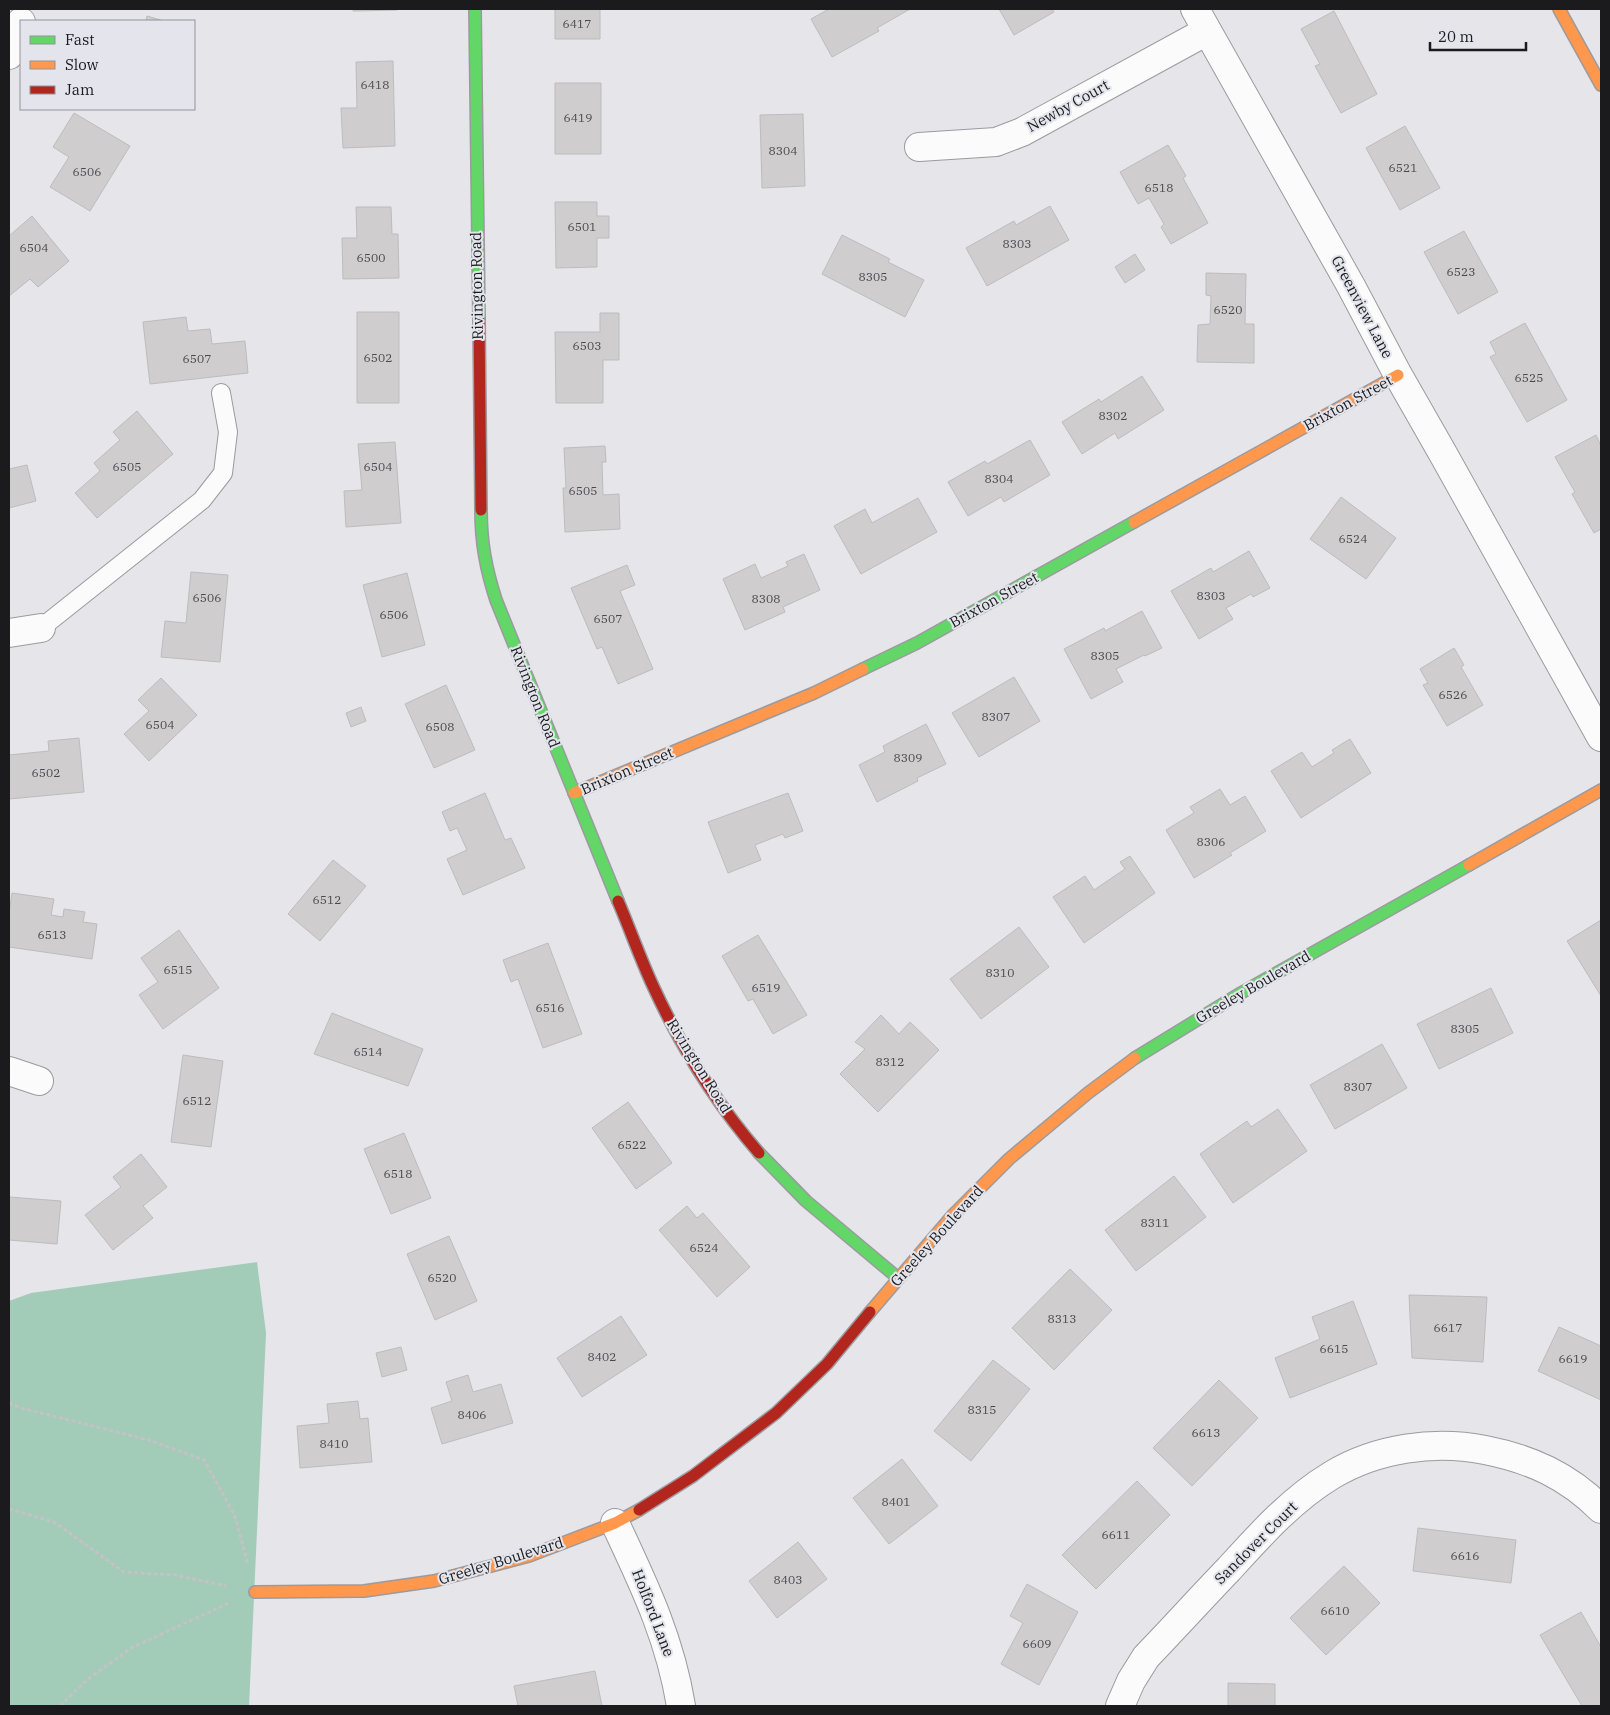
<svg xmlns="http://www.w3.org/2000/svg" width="1610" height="1715" viewBox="0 0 1610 1715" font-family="'IBM Plex Serif',serif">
  <rect width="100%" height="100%" fill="#e5e5ea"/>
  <path fill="#a2cbb8" d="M 257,1262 L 266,1333 L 249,1706 L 9,1706 L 9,1301 L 31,1293 Z"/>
  <path fill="#cfcdce" stroke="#bdbcbd" d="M 353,9 L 397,9 L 397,10 L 353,11 Z
    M 555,9 L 600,9 L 600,39 L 555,39 Z
    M 829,9 L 910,9 L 877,28 L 879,31 L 832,57 L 811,19 Z
    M 999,9 L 1052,9 L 1054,12 L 1014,35 Z
    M 1334,11 L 1377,94 L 1341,113 L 1315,66 L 1320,64 L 1301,29 Z
    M 147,16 L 164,21 L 146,21 Z
    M 393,61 L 395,146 L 343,148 L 341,108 L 357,108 L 356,62 Z
    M 555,83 L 601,83 L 601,154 L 555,154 Z
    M 74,113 L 130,146 L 90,211 L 50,187 L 69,157 L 53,147 Z
    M 803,114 L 805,186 L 762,188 L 760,115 Z
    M 1405,126 L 1440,188 L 1400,210 L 1366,148 Z
    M 1168,145 L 1186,176 L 1183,178 L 1208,223 L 1171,244 L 1161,227 L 1164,224 L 1149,198 L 1138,204 L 1120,172 Z
    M 555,202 L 597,202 L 597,216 L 609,216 L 609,238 L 597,238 L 597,267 L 556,268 Z
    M 1050,206 L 1069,240 L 987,286 L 966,248 L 1014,221 L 1016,225 Z
    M 356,207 L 391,207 L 392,234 L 398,234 L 399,278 L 343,279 L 342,238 L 357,238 Z
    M 32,216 L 69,261 L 38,287 L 30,279 L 9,296 L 9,236 Z
    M 1464,231 L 1498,292 L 1458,314 L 1424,252 Z
    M 842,235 L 890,259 L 888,262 L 924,280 L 905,317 L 822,274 Z
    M 1135,254 L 1145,270 L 1125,283 L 1115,267 Z
    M 1206,273 L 1246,274 L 1245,324 L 1254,324 L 1254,363 L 1197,362 L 1198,325 L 1210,324 L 1211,296 L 1206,295 Z
    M 357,312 L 399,312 L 399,403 L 357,403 Z
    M 600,313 L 619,313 L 619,360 L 603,360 L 603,403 L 556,403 L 555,332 L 600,332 Z
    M 186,317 L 188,331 L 210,329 L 212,344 L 245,341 L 248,373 L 150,384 L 143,322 Z
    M 1525,323 L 1567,400 L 1527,422 L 1490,357 L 1496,354 L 1490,342 Z
    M 1142,376 L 1164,410 L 1118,439 L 1115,433 L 1082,454 L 1062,422 L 1099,399 L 1101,402 Z
    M 137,411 L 173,454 L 97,518 L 75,493 L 100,471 L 94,463 L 120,440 L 113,432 Z
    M 1596,435 L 1601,446 L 1601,529 L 1594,533 L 1572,494 L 1575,492 L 1555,457 Z
    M 1030,440 L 1050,475 L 1004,502 L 1001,497 L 968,516 L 948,482 L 985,461 L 987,464 Z
    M 395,442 L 401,523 L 346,527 L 344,491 L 362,490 L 358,444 Z
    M 605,446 L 606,462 L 602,462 L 603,495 L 619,494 L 620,529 L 565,532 L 563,488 L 566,488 L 564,448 Z
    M 27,465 L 36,501 L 9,508 L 9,469 Z
    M 1341,497 L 1396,538 L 1366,579 L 1310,539 Z
    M 918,498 L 937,532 L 861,574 L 834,526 L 865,509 L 872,523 Z
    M 1249,551 L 1270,588 L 1253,597 L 1251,594 L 1226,608 L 1233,619 L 1199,639 L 1171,591 L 1211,568 L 1213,572 Z
    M 804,554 L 820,590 L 783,607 L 785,612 L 745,630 L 723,579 L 755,564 L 761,578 L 788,566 L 786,562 Z
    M 627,565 L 635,585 L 620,591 L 653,669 L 618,684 L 602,647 L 597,649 L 571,588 Z
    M 191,572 L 228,575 L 220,662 L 161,657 L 165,621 L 186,623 Z
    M 407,573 L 425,645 L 382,657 L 363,585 Z
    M 1142,611 L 1162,648 L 1145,656 L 1144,655 L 1116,669 L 1123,682 L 1091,699 L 1064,649 L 1104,628 L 1105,631 Z
    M 1454,648 L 1464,665 L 1461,667 L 1483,705 L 1447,726 L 1423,685 L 1428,683 L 1420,669 Z
    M 1014,677 L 1040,721 L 979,757 L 952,713 Z
    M 161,678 L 197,715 L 149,761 L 124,734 L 149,711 L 138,700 Z
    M 446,685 L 475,750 L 434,768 L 405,704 Z
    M 361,707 L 366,721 L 351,727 L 346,713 Z
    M 926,724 L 946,764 L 917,778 L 918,781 L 877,802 L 859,765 L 885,752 L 883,746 Z
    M 79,738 L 84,792 L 9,799 L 9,755 L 49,751 L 48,741 Z
    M 1350,739 L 1371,773 L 1301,818 L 1271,771 L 1302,752 L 1312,767 L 1334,753 L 1332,750 Z
    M 1220,789 L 1230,805 L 1245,796 L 1266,831 L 1230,853 L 1232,855 L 1194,878 L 1166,830 L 1194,813 L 1190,807 Z
    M 485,793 L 505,840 L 511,838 L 525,868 L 463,895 L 447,859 L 467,850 L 457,828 L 450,831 L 442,812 Z
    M 788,793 L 803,831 L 785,838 L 783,834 L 755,845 L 761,860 L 728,873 L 708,822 Z
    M 1130,856 L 1155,893 L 1084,943 L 1053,897 L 1085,876 L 1094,890 L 1125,869 L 1120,862 Z
    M 333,860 L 366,886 L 320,941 L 288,914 Z
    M 12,893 L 54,899 L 51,915 L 63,917 L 64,909 L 85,912 L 83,922 L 97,924 L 92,959 L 9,947 L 9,914 Z
    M 1601,920 L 1601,996 L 1567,941 Z
    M 1019,927 L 1049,967 L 981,1019 L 950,979 Z
    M 179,930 L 219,988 L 163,1029 L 139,995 L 158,982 L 141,958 Z
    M 758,935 L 807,1015 L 773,1034 L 753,999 L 748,1001 L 722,956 Z
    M 548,943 L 582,1034 L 543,1048 L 518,979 L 511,982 L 503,960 Z
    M 1491,988 L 1513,1033 L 1439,1069 L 1417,1024 Z
    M 332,1013 L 423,1049 L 408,1086 L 314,1054 Z
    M 881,1015 L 899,1034 L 910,1022 L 939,1050 L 878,1112 L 840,1074 L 865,1049 L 855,1042 Z
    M 1382,1044 L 1407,1088 L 1335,1129 L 1310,1085 Z
    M 183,1055 L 223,1061 L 211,1147 L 171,1142 Z
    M 628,1102 L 672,1163 L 636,1189 L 592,1128 Z
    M 1278,1109 L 1307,1151 L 1233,1203 L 1200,1154 L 1247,1121 L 1251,1127 Z
    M 404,1133 L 431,1198 L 391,1214 L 364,1149 Z
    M 141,1154 L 167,1187 L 143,1206 L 153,1218 L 113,1250 L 85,1215 L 121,1187 L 113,1177 Z
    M 1174,1176 L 1206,1217 L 1136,1271 L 1105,1230 Z
    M 9,1197 L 61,1201 L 57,1244 L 9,1240 Z
    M 687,1206 L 697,1218 L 703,1213 L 750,1267 L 717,1297 L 659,1230 Z
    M 449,1236 L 477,1301 L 435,1320 L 407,1254 Z
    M 1070,1269 L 1112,1310 L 1054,1370 L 1012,1328 Z
    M 1409,1295 L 1487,1297 L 1483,1362 L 1412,1358 Z
    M 1353,1301 L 1377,1364 L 1290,1398 L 1275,1358 L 1320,1339 L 1312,1317 Z
    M 621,1316 L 647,1355 L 582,1397 L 557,1358 Z
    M 1559,1327 L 1601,1346 L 1601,1400 L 1538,1371 Z
    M 401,1347 L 407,1370 L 382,1377 L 376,1353 Z
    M 993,1360 L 1030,1389 L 971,1461 L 934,1431 Z
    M 468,1375 L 473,1392 L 501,1384 L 513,1423 L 442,1444 L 431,1408 L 452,1401 L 446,1382 Z
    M 1219,1380 L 1258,1418 L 1192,1486 L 1153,1448 Z
    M 358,1401 L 360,1419 L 368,1418 L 372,1462 L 300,1468 L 297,1426 L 329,1423 L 327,1404 Z
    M 902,1459 L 938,1506 L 889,1544 L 853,1498 Z
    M 1137,1481 L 1170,1515 L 1096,1589 L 1062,1555 Z
    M 1418,1528 L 1516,1540 L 1511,1583 L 1413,1571 Z
    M 798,1542 L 827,1579 L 777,1618 L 749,1581 Z
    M 1344,1566 L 1380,1603 L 1326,1655 L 1290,1618 Z
    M 1027,1584 L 1078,1612 L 1039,1685 L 1001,1664 L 1023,1623 L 1010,1616 Z
    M 1581,1612 L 1601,1647 L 1601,1704 L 1598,1706 L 1582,1706 L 1540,1635 Z
    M 595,1671 L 602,1706 L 518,1706 L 514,1686 Z
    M 1228,1683 L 1275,1684 L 1275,1706 L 1228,1706 Z"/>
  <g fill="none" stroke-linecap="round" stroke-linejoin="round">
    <g stroke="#9b9b9f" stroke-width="20">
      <path id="lane" d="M 41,628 L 202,500 L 223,473 L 228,432 L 221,393"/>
    </g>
    <g stroke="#9b9b9f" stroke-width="30">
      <path id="street" d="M 1195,9 L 1351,286 L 1398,375 L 1442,452 L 1601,737
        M 9,55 L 21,22
        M 919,147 L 996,142 L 1022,132 L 1207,31
        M 9,633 L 41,628
        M 9,1071 L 39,1081
        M 615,1523 C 644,1585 670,1638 681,1706
        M 1120,1706 L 1131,1681 L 1146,1657 C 1174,1628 1201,1598 1229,1569 C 1260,1535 1292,1499 1332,1475 C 1377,1448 1434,1440 1485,1450 C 1531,1459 1568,1476 1601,1509"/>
    </g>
    <g stroke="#9b9b9f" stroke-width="14">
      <path id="fast" d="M 475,9 L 479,320
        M 481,510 C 481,543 486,569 496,600 L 618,901
        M 863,669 L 917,643 L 1134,522
        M 1135,1058 L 1241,993 L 1469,865
        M 759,1153 L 806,1201 L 898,1278"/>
    </g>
    <g stroke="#9b9b9f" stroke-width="14">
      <path id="slow" d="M 1559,9 L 1601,85
        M 1134,522 L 1398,375
        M 574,793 L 814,693 L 863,669
        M 1469,865 L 1601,790
        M 870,1312 L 952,1216 L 1009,1159 L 1088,1093 L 1135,1058
        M 255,1592 L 364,1591 L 434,1581 L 529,1556 L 615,1523 L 639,1510"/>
    </g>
    <g stroke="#9b9b9f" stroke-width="14">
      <path id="jam" d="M 479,320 L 481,510
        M 618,901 C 630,929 640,958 653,986 C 680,1045 716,1103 759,1153
        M 639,1510 L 693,1476 L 776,1413 L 827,1364 L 870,1312"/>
    </g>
    <path stroke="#c3c3c5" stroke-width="3" stroke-dasharray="4 2.5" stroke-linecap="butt" d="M 9,1403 L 21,1408 L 149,1440 L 204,1460 L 235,1516 L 248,1565
      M 9,1509 L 54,1522 L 124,1572 L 175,1575 L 226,1586
      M 60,1706 L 88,1679 L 133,1647 L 229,1603"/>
    <use href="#lane" stroke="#fbfbfc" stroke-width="18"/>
    <use href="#street" stroke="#fbfbfc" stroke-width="28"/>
    <use href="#fast" stroke="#63d668" stroke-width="11"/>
    <use href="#slow" stroke="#ff974d" stroke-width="11"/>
    <use href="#jam" stroke="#b3261e" stroke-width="11"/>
  </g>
  <g text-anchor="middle" stroke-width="4" stroke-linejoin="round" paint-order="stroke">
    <g font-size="12" fill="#49484b">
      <text x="577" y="28">6417</text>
      <text x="375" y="89">6418</text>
      <text x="578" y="122">6419</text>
      <text x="783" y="155">8304</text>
      <text x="1403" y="172">6521</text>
      <text x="87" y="176">6506</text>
      <text x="1159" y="192">6518</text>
      <text x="582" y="231">6501</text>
      <text x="1017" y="248">8303</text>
      <text x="34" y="252">6504</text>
      <text x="371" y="262">6500</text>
      <text x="1461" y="276">6523</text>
      <text x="873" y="281">8305</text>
      <text x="1228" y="314">6520</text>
      <text x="587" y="350">6503</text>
      <text x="378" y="362">6502</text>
      <text x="197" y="363">6507</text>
      <text x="1529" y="382">6525</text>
      <text x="1113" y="420">8302</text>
      <text x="127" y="471">6505</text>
      <text x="378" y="471">6504</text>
      <text x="999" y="483">8304</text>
      <text x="583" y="495">6505</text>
      <text x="1353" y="543">6524</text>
      <text x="1211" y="600">8303</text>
      <text x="207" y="602">6506</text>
      <text x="766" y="603">8308</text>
      <text x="394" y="619">6506</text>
      <text x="608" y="623">6507</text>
      <text x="1105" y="660">8305</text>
      <text x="1453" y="699">6526</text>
      <text x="996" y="721">8307</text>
      <text x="160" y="729">6504</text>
      <text x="440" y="731">6508</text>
      <text x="908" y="762">8309</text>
      <text x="46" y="777">6502</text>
      <text x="1211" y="846">8306</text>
      <text x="327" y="904">6512</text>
      <text x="52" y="939">6513</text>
      <text x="178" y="974">6515</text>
      <text x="1000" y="977">8310</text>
      <text x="766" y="992">6519</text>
      <text x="550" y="1012">6516</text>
      <text x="1465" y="1033">8305</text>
      <text x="368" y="1056">6514</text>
      <text x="890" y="1066">8312</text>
      <text x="1358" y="1091">8307</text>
      <text x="197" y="1105">6512</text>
      <text x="632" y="1149">6522</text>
      <text x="398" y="1178">6518</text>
      <text x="1155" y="1227">8311</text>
      <text x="704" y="1252">6524</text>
      <text x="442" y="1282">6520</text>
      <text x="1062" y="1323">8313</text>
      <text x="1448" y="1332">6617</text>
      <text x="1334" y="1353">6615</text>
      <text x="602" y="1361">8402</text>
      <text x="1573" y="1363">6619</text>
      <text x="982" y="1414">8315</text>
      <text x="472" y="1419">8406</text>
      <text x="1206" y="1437">6613</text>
      <text x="334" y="1448">8410</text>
      <text x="896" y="1506">8401</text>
      <text x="1116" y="1539">6611</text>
      <text x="1465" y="1560">6616</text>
      <text x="788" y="1584">8403</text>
      <text x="1335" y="1615">6610</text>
      <text x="1037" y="1648">6609</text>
    </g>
    <g font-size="15" fill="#1b1b1e" stroke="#e3e4ec">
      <text transform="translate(1068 106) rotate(-29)" y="5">Newby Court</text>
      <text transform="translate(477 286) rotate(-91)" y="5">Rivington Road</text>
      <text transform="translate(1362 307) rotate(62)" y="5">Greenview Lane</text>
      <text transform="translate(1348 403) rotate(-29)" y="5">Brixton Street</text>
      <text transform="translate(994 600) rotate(-29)" y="5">Brixton Street</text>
      <text transform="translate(535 697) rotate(68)" y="5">Rivington Road</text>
      <text transform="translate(627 771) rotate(-23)" y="5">Brixton Street</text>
      <text transform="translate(1253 987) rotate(-30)" y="5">Greeley Boulevard</text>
      <text transform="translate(699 1066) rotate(58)" y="5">Rivington Road</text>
      <text transform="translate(937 1236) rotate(-48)" y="5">Greeley Boulevard</text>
      <text transform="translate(1256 1543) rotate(-45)" y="5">Sandover Court</text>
      <text transform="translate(501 1561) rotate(-17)" y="5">Greeley Boulevard</text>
      <text transform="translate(653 1613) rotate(69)" y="5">Holford Lane</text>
    </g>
  </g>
  <rect width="1610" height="1715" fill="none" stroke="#1b1b1e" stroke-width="20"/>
  <rect x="20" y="20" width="175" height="90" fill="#e3e4ec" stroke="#93949a"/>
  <rect x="30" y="36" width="25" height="8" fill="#63d668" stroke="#93949a"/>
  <text x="65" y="45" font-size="15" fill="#1b1b1e">Fast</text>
  <rect x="30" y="61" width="25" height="8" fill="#ff974d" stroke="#93949a"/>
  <text x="65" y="70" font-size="15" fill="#1b1b1e">Slow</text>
  <rect x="30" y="86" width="25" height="8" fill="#b3261e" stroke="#93949a"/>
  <text x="65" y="95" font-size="15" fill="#1b1b1e">Jam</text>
  <path d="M1430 42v8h96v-8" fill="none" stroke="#1b1b1e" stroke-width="2.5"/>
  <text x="1438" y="42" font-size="15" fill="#1b1b1e" stroke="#e3e4ec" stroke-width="4" paint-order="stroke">20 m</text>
</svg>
